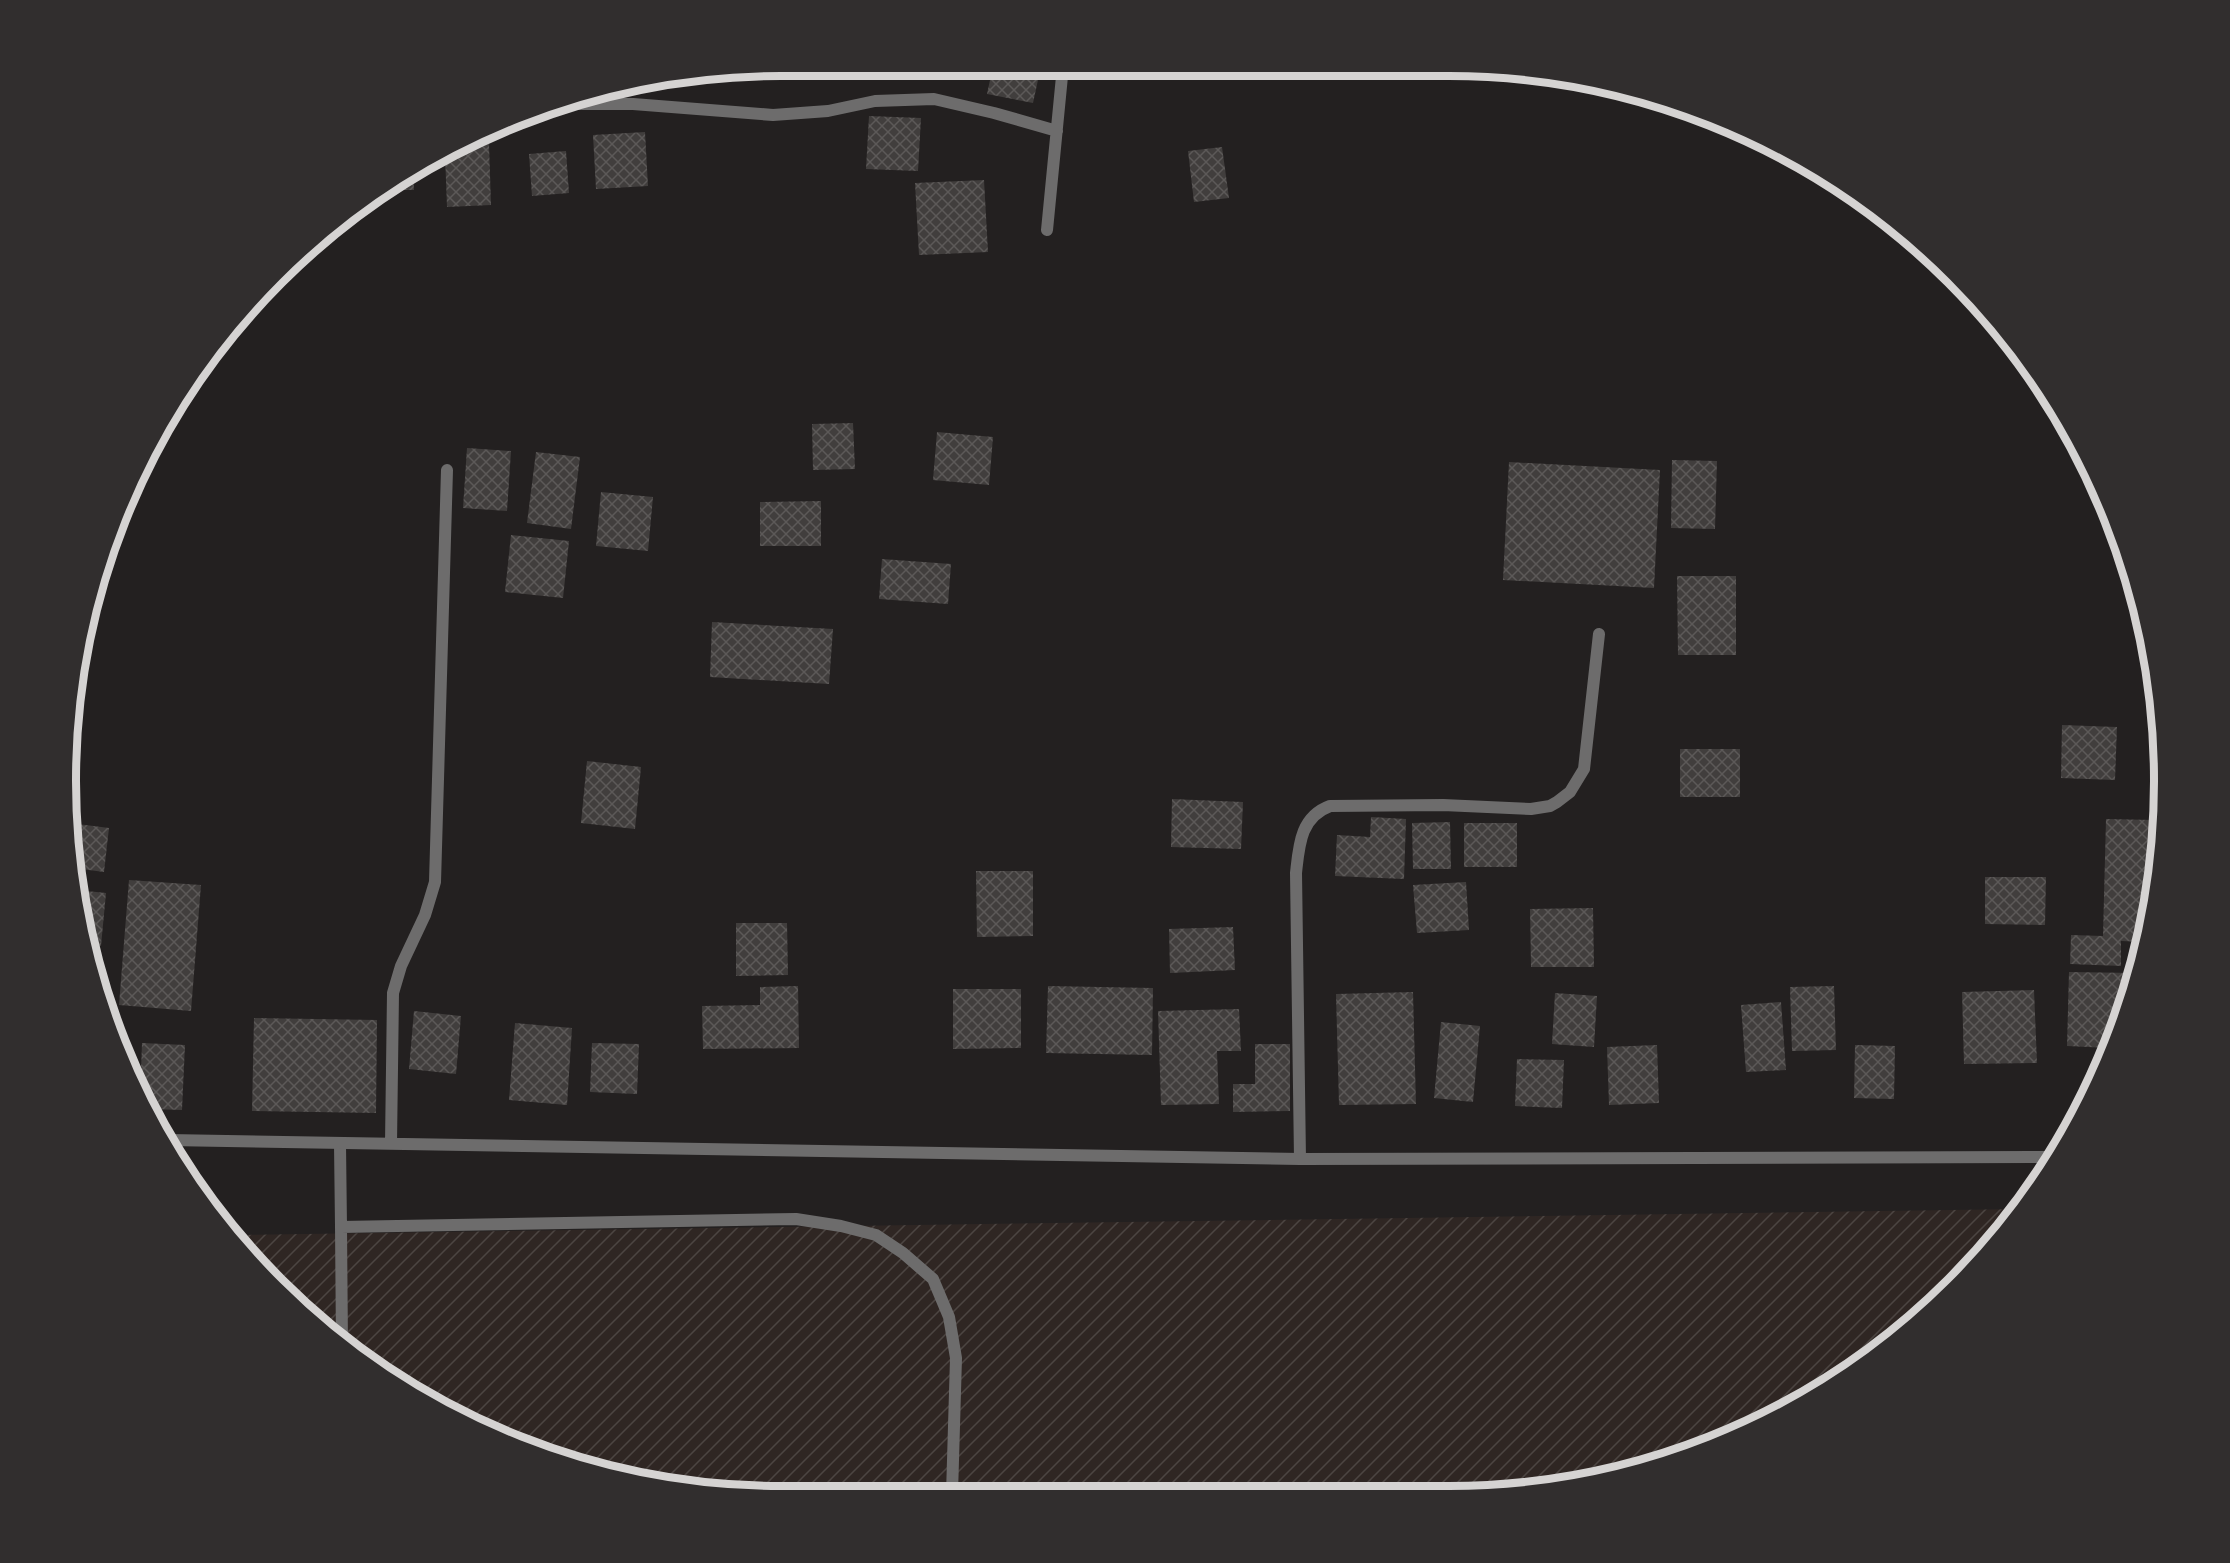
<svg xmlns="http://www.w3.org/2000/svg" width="2230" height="1563" viewBox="0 0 2230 1563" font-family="'Playfair Display',serif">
  <defs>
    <pattern id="industrial-furrows" width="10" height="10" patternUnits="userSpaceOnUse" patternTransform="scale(1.5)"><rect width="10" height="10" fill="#2f2623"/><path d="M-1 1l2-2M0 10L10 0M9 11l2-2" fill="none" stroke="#4c4542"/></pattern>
    <pattern id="building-cross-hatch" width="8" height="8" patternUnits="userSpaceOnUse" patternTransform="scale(1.5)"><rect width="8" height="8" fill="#413e3d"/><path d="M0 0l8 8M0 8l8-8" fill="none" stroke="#5c5958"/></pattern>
  </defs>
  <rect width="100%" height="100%" fill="#232020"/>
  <path fill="url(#industrial-furrows)" d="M 2021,1209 L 2016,1217 L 1921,1319 L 1765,1423 L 1678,1459 L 1542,1491 L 735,1495 L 597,1473 L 465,1423 L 346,1349 L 244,1254 L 232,1235 Z"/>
  <path fill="url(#building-cross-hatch)" d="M 993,66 L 1041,66 L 1033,103 L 987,94 Z
    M 631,86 L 631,94 L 598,91 L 598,90 Z
    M 869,116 L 921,118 L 918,171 L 866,169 Z
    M 645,132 L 648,186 L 596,189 L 593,135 Z
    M 489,144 L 491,205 L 447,207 L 445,154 L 461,145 Z
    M 1222,147 L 1229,198 L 1194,202 L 1188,151 Z
    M 566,151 L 569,193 L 532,196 L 529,154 Z
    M 413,171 L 414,190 L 380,190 L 384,186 Z
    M 984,180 L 988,252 L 919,255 L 915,183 Z
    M 853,423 L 855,469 L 813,470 L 812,424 Z
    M 937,432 L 993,437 L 989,485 L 933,480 Z
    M 467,448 L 511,451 L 507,511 L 463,508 Z
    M 536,452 L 580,457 L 571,529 L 527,523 Z
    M 1672,460 L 1717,461 L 1715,529 L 1671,528 Z
    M 1509,462 L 1660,470 L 1654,588 L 1503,580 Z
    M 601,492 L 653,497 L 648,551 L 596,546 Z
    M 821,501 L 821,546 L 760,546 L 760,502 Z
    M 511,535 L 569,541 L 563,598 L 505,592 Z
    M 882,559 L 951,564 L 948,604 L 879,599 Z
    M 1677,576 L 1736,576 L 1736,655 L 1678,655 Z
    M 712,622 L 833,629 L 829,684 L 710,677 Z
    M 2062,725 L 2117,727 L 2115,780 L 2061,778 Z
    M 1680,749 L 1740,749 L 1740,797 L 1680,797 Z
    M 587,761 L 641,767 L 635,829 L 581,823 Z
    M 1172,799 L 1243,802 L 1241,849 L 1171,847 Z
    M 1371,817 L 1406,819 L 1404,879 L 1335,876 L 1337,835 L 1370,837 Z
    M 2106,819 L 2155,820 L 2153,883 L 2144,942 L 2121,941 L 2121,966 L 2070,964 L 2071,935 L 2103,936 Z
    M 1450,822 L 1451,869 L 1413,869 L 1412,823 Z
    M 70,823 L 109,828 L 104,872 L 74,868 Z
    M 1464,823 L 1517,823 L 1517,867 L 1464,867 Z
    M 976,871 L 1033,871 L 1033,936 L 977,937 Z
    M 1985,877 L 2046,877 L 2045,925 L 1985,924 Z
    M 129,880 L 201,885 L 191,1011 L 119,1005 Z
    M 1466,882 L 1469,930 L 1417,933 L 1413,885 Z
    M 77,890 L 106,893 L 101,946 L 88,945 L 80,921 Z
    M 1593,908 L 1594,967 L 1531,967 L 1530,909 Z
    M 736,923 L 787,923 L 788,975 L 736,976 Z
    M 1233,927 L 1235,970 L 1170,973 L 1169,929 Z
    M 2069,972 L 2137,973 L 2109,1048 L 2067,1046 Z
    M 798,986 L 799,1048 L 703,1049 L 702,1006 L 760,1005 L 760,987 Z
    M 1048,986 L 1153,988 L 1152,1055 L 1046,1053 Z
    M 1834,986 L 1836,1050 L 1792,1051 L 1790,987 Z
    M 953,989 L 1021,989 L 1021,1048 L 953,1049 Z
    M 2034,990 L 2037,1063 L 1964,1064 L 1962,992 Z
    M 1413,992 L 1416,1104 L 1339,1105 L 1336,994 Z
    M 1555,993 L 1597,996 L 1594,1047 L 1552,1044 Z
    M 1781,1002 L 1786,1070 L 1746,1072 L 1741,1005 Z
    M 1239,1009 L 1241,1051 L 1217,1051 L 1219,1104 L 1161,1105 L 1158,1011 Z
    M 414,1011 L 461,1016 L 456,1074 L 409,1069 Z
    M 254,1018 L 377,1020 L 376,1113 L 252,1111 Z
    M 1441,1022 L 1480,1026 L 1473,1102 L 1434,1098 Z
    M 515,1023 L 572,1028 L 567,1105 L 509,1100 Z
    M 142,1043 L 185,1045 L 182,1110 L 147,1109 L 140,1098 Z
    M 592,1043 L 639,1044 L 637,1094 L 590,1092 Z
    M 1255,1044 L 1290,1044 L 1290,1111 L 1233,1112 L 1233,1084 L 1255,1084 Z
    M 1657,1045 L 1659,1103 L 1609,1105 L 1607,1047 Z
    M 1855,1045 L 1895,1046 L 1894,1099 L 1854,1098 Z
    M 1517,1059 L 1564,1060 L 1562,1108 L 1515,1106 Z"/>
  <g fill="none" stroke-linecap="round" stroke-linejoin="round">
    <path stroke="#6d6c6c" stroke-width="12" d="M 340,1144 L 341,1227
      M 342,1345 L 341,1227 L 796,1219 L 841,1226 L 876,1235 L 903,1253 L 933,1279 L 949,1317 L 956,1358 L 952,1494"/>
    <path stroke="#6d6c6c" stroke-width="12" d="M 555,104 L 633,104 L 773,115 L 828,111 L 875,101 L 934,99 L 994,113 L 1057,131
      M 1047,230 L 1063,66
      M 168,1140 L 1300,1159 L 2054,1157
      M 391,1144 L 393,993 L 401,966 L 425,915 L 435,882 L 447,470
      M 1300,1159 L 1296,873 C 1299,846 1300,817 1330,806 L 1443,805 L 1531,809 L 1550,806 L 1557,802 L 1570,792 L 1584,769 L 1599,634"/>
  </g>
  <path d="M0 0H2230V1563H0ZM781 76H1449A705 705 0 0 1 2154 781V781A705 705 0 0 1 1449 1486H781A705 705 0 0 1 76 781V781A705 705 0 0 1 781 76Z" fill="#312e2e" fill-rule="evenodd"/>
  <path fill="none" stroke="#d5d3d2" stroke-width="8" d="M781 76H1449A705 705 0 0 1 2154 781V781A705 705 0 0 1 1449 1486H781A705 705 0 0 1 76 781V781A705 705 0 0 1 781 76Z"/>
</svg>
